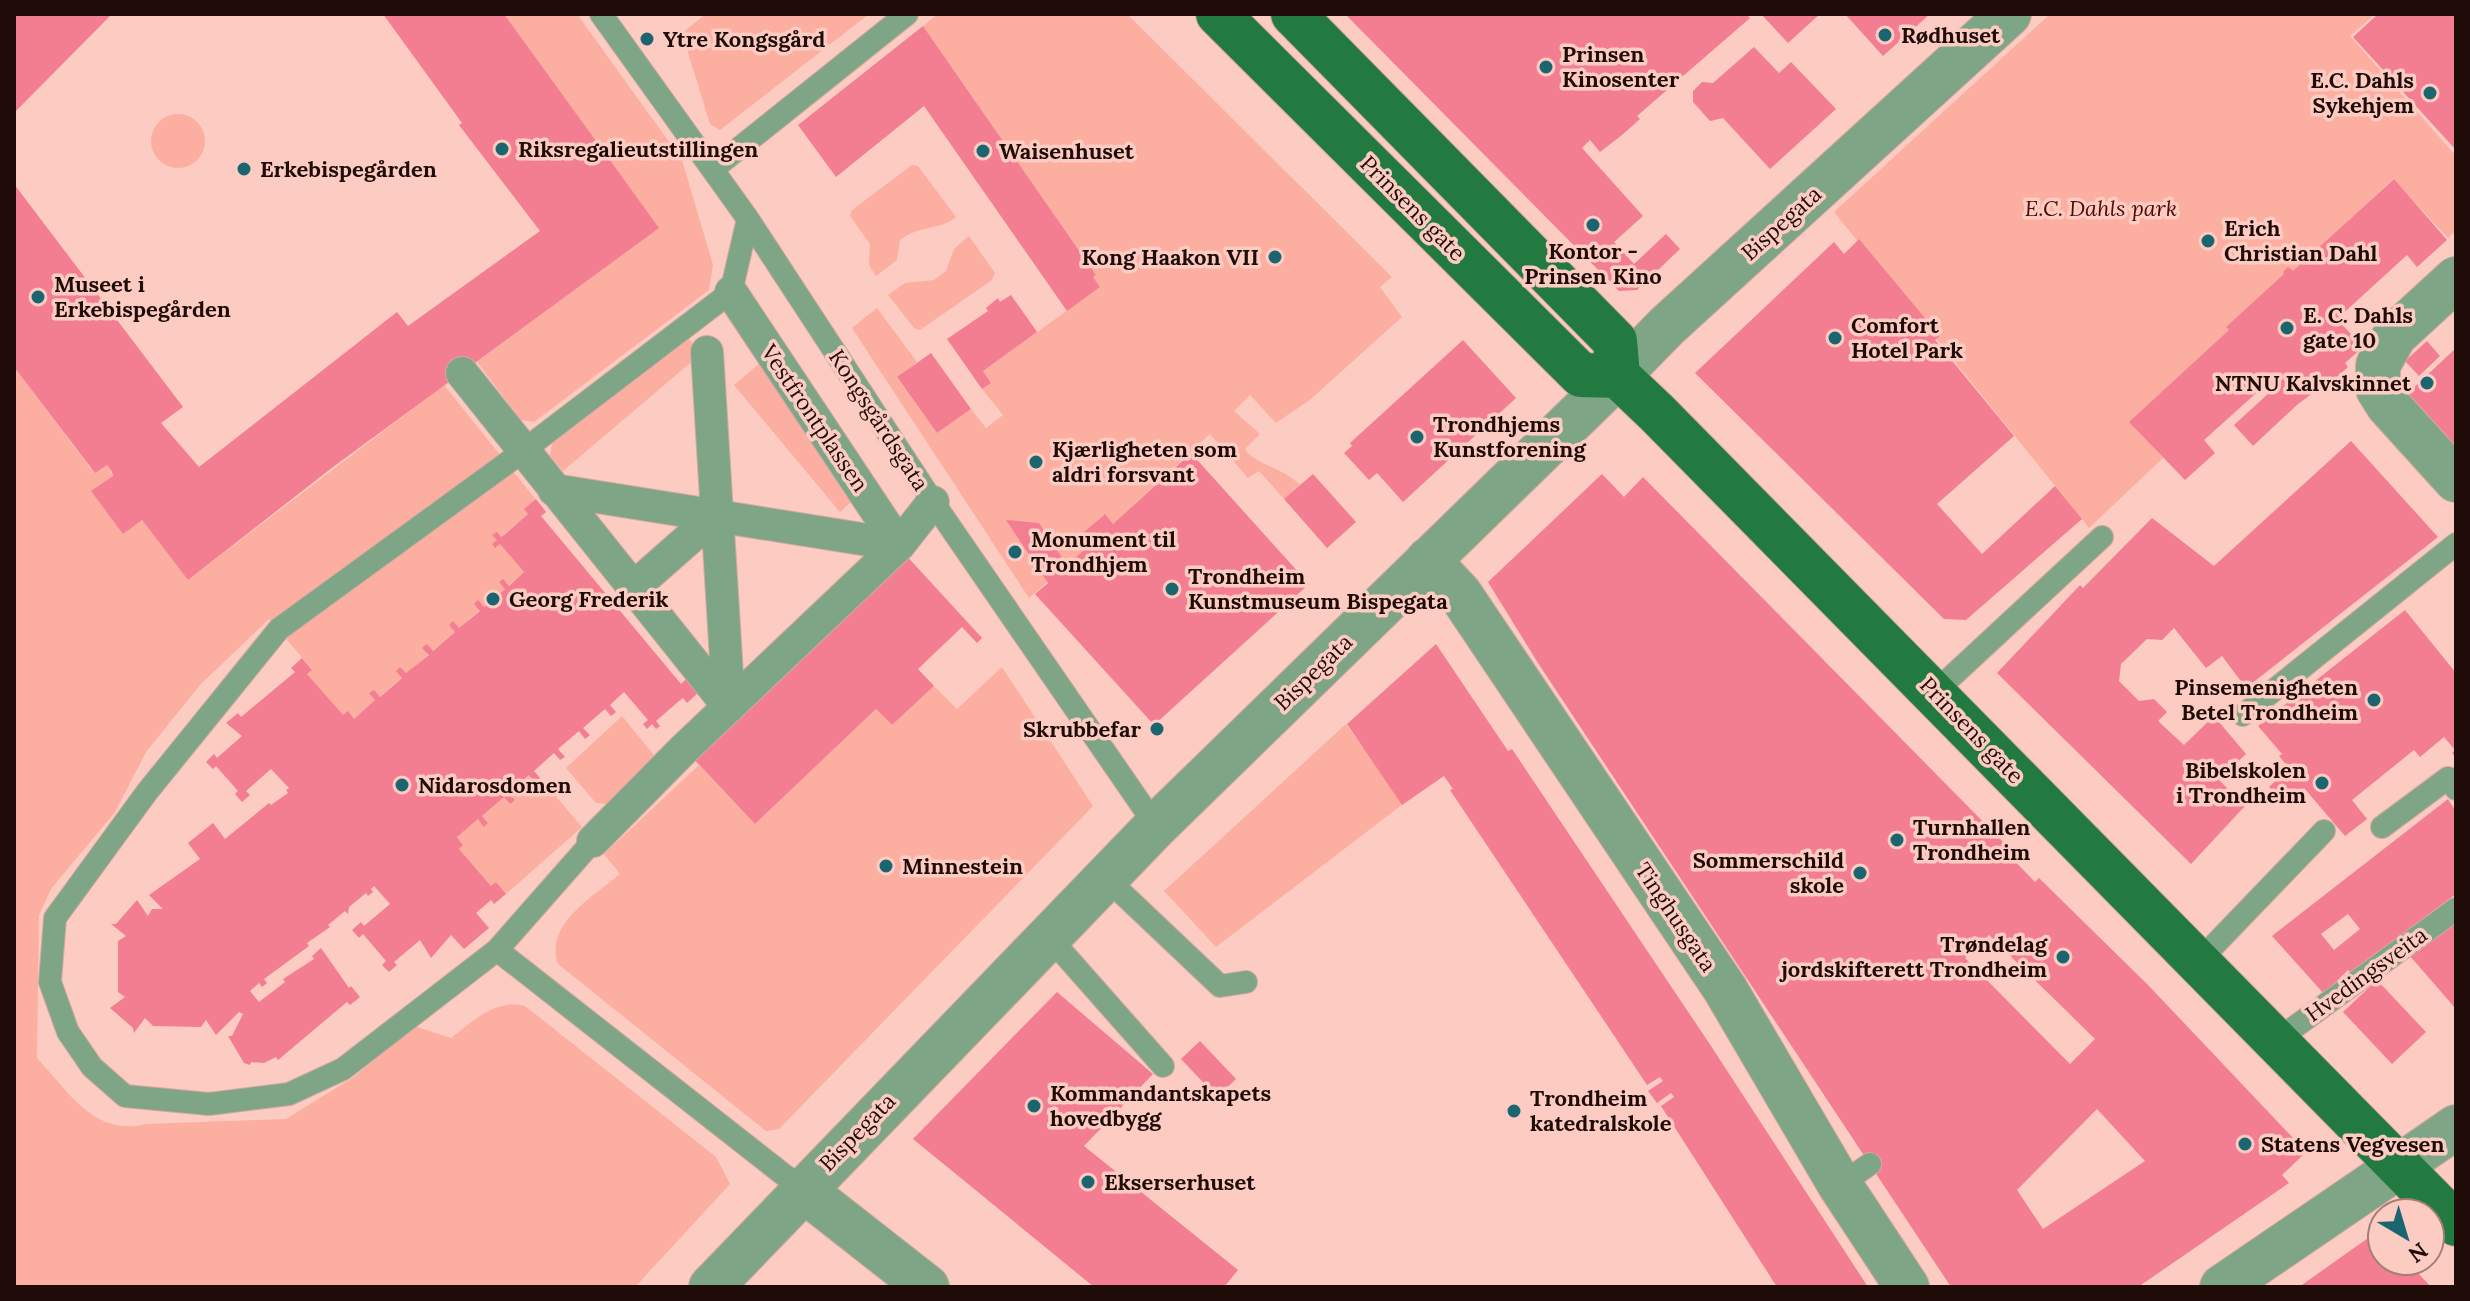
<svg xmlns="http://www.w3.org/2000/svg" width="2470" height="1301" viewBox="0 0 2470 1301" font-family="Lora,serif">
  <rect width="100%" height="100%" fill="#fccbc2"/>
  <path fill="#fcaea0" d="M 504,14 L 577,14 L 682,160 L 713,265 L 709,290 L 534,422 L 521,420 L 477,362 L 658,228 Z
    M 706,14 L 869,14 L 720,130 L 710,124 L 682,33 Z
    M 938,14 L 1127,14 L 1392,277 L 1380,287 L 1402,317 L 1311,399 L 1276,423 L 1250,395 L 1234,411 L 1260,434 L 1245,449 C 1256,466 1283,467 1300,485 L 1284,499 L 1259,471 L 1248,478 L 1210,434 L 1113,524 L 1104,514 L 1084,533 L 1092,543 L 1029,598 L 852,328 L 877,308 L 917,362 L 897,378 L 937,433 L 971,409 L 986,428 L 1003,415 L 982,389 L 991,383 L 983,371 L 1100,287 L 1093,277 L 1096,275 L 923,26 Z
    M 2050,14 L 2375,14 L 2350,36 L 2456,156 L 2456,230 L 2448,238 L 2393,179 L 2131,422 L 2163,458 L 2089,528 L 1834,212 Z
    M151 141a27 27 0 1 1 54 0a27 27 0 1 1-54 0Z
    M 912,165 L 918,166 L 956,217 C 938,231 919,225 900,240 L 897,260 L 876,276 L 869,265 L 870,244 L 850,216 L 852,210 Z
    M 969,236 L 995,273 L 992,280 L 920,330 L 914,328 L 888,295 L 905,283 L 934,280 L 946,271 L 954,249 Z
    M 689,339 L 702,353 L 563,471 L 550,456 L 552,443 Z
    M 761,362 L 851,502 L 840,512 L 734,385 Z
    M 14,367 L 94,473 L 107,465 L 113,476 L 92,492 L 123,533 L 142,520 L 188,580 L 444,385 L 536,500 L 528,514 L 497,540 L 524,572 L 349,723 L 307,674 L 312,669 L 269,619 L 200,685 L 146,752 L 115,812 L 51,889 L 39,915 L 37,1058 C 69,1092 94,1137 146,1124 L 286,1119 L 354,1077 L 414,1026 L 451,1038 C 475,1020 494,999 525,1006 L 716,1157 L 730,1184 L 635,1287 L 14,1287 Z
    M 1002,667 L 1093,806 L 779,1129 L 766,1131 L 558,964 C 544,924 593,897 620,874 L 604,854 L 699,765 L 755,824 L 876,709 L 892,725 L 934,686 L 957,709 Z
    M 622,716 L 657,759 L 609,804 L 596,803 L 566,768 Z
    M 1346,724 L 1403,804 L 1216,947 L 1164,891 Z
    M 529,775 L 540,778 L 582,827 L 506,894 L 496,882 L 491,886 L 459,849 L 463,844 L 457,837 L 478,819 L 485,826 L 488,823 L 482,816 L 504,797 L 510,804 L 514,801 L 508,793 Z"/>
  <path fill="#f37e92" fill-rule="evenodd" d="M 14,14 L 112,14 L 14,113 Z
    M 383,14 L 504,14 L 659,228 L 333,467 L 188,580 L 142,520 L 123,534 L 91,491 L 113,476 L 112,472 L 107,465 L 95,473 L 14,367 L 14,184 L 183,407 L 161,423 L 199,467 L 397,312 L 408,326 L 540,231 L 459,125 L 462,123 Z
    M 1345,14 L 1746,14 L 1750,18 L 1637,116 L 1640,119 L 1622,135 L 1600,152 L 1590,140 L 1582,148 L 1643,216 L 1614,242 L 1634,264 L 1666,234 L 1680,249 L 1637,290 L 1619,291 Z
    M 1761,14 L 1820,14 L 1788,43 Z
    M 1845,14 L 1930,14 L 1883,56 Z
    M 2378,14 L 2456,14 L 2456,150 L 2353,37 Z
    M 923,26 L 1096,275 L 1093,277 L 1100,287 L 1067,311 L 924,106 L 836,177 L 798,125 Z
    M 1754,47 L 1779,73 L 1791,62 L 1836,109 L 1770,169 L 1723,118 L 1710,121 L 1693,102 L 1693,91 L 1702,82 L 1713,83 Z
    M 2394,179 L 2447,240 L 2417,267 L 2407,255 L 2337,319 L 2363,347 L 2345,363 L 2348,367 L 2319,393 L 2317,390 L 2298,404 L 2253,446 L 2234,425 L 2269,393 L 2263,387 L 2204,440 L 2215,453 L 2185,480 L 2129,422 L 2229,330 L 2226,327 L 2284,274 L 2283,272 L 2288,267 L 2293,271 Z
    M 1859,239 L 1940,336 L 1935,340 L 2014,436 L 1937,504 L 1982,554 L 2055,486 L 2082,519 L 1966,620 L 1944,619 L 1695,373 L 1834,242 L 1844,254 Z
    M 1011,295 L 1037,332 L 983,371 L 991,383 L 982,389 L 947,339 L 988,311 L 986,308 L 998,298 L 1000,302 Z
    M 1463,340 L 1516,398 L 1403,502 L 1377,473 L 1369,480 L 1344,453 L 1352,446 L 1350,443 Z
    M 2427,341 L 2440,356 L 2419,376 L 2405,361 Z
    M 2456,348 L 2456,446 L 2407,394 Z
    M 931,353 L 971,409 L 937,433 L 897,377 Z
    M 2351,441 L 2438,537 L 2246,688 L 2222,656 L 2206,668 L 2174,628 L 2162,640 L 2147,639 L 2121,664 L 2119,681 L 2139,701 L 2154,699 L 2167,712 L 2158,721 L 2184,745 L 2214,716 L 2246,754 L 2219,780 L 2245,806 L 2191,864 L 1997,673 L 2080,585 L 2083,588 L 2152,518 L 2214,566 Z
    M 1191,453 L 1309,584 L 1154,725 L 1035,594 L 1048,583 L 1006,520 L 1039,523 L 1067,565 L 1092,543 L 1083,533 L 1105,514 L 1113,524 Z
    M 1313,474 L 1356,522 L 1327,548 L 1284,499 Z
    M 1602,474 L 1624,497 L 1643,477 L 2009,848 L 2005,851 L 2035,882 L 2039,878 L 2149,986 L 2294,1139 L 2291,1142 L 2303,1155 L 2282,1175 L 2289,1183 L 2138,1287 L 1951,1287 L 1538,663 L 1488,582 ZM 1989,935 L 2095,1039 L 2070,1064 L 1965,958 ZM 2097,1109 L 2145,1161 L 2043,1229 L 2017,1190 Z
    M 536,499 L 546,512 L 541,516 L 681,684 L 687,678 L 699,692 L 687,703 L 683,698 L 679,701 L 656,721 L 660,726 L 656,729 L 652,724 L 647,729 L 643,724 L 648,720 L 624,692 L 610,705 L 616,712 L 611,716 L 605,709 L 583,728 L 590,735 L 585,739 L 579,731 L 558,749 L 565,757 L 560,760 L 554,753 L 534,771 L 540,778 L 535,782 L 529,775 L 508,793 L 515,800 L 510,804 L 504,797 L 482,816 L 488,823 L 484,827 L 478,819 L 457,837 L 463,845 L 459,849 L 491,886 L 496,882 L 506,894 L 494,904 L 491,900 L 476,913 L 489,928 L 464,949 L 451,935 L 431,958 L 420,940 L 394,962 L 397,965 L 389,972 L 382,965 L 386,961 L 363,934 L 359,938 L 352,930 L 361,922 L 364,926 L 390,904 L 374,886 L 371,889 L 373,892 L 368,896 L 366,893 L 349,907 L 348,914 L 345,911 L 328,925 L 330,927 L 307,943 L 309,946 L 264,979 L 267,983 L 262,987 L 259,983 L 250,991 L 259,1002 L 285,982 L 283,979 L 314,959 L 312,956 L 321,948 L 349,988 L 351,986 L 360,997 L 350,1005 L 347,1002 L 278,1060 L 276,1057 L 264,1063 L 251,1062 L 250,1065 L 244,1063 L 228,1036 L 232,1036 L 243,1014 L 239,1012 L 216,1035 L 206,1020 L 201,1027 L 153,1026 L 145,1018 L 134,1033 L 133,1028 L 110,1008 L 125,997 L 118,992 L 118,941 L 126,936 L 111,924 L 116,924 L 137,900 L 148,916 L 152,909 L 163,909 L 149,895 L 200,859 L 188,843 L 213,823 L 225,839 L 269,803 L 271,805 L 288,793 L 286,790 L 289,788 L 271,769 L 246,791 L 250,795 L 242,802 L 235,794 L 238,791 L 216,766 L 213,769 L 206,762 L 214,754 L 217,758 L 242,736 L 226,723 L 238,713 L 241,717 L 295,672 L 291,668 L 302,658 L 312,670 L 307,674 L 343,715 L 348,711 L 354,719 L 375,700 L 369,693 L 374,690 L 380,697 L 402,678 L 396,671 L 400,667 L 406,673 L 429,655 L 422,648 L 427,644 L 433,651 L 455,632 L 449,625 L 453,621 L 459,628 L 480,611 L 474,604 L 478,600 L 484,607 L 505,589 L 499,582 L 503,579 L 509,586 L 524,572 L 500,544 L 495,548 L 492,544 L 497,540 L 492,535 L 497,532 L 501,537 L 504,535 L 528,514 L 524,509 Z
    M 904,553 L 982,638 L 977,643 L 962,627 L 918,669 L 934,686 L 892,725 L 876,709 L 755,824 L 690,755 Z
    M 2405,610 L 2456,673 L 2456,758 L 2452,753 L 2455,750 L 2444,737 L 2420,757 L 2414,750 L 2352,800 L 2367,819 L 2345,836 L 2304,788 L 2286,804 L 2269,787 L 2289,768 L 2279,756 L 2282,754 L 2258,726 Z
    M 1436,644 L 1508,751 L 1512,749 L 1709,1043 L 1868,1287 L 1777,1287 L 1661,1106 L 1674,1097 L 1671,1093 L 1657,1103 L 1648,1091 L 1663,1081 L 1660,1077 L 1647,1085 L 1450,790 L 1453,789 L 1444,776 L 1402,805 L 1347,724 Z
    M 2448,799 L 2456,812 L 2456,894 L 2351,973 L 2348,970 L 2324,994 L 2272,936 ZM 2348,914 L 2360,929 L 2334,950 L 2321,934 Z
    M 2456,923 L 2456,1009 L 2410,956 Z
    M 2377,980 L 2426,1032 L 2392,1064 L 2343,1012 Z
    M 1057,992 L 1153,1074 L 1084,1146 L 1238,1270 L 1224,1287 L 1094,1287 L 913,1139 Z
    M 1200,1041 L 1236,1079 L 1217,1097 L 1181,1059 Z
    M 2378,1231 L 2382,1235 L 2382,1261 L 2407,1261 L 2431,1287 L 2299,1287 Z"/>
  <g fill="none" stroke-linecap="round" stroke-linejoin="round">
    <g stroke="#d4a9a1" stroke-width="24">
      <path id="service" d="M 601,14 L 748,219 L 933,502 L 1156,826
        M 713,169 L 907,14
        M 748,219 L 731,292 L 507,463 L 279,629 L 147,792 L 55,918 L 50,982 L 68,1032 L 92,1067 L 125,1096 L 209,1104 L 289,1094 L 343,1069 L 497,950 L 802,1189
        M 1935,692 L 2102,537
        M 2243,715 L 2456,544
        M 2382,827 L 2448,778 L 2456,789
        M 1107,879 L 1220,986 L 1246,982
        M 1049,937 L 1163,1066
        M 497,950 L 593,841
        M 2198,962 L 2324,831
        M 2277,1040 L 2456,909
        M 1840,1185 L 1870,1164"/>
    </g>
    <g stroke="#d4a9a1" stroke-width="34">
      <path id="pedestrian" d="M 731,292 L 899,545
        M 462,373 L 729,707 L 707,352
        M 554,490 L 899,545
        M 633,588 L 717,514
        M 593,841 L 684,749 L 899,545 L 933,502"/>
    </g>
    <g stroke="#d4a9a1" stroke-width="46">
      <path id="minor" d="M 2456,279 L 2395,335 L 2378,365 L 2378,389 L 2388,405 L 2456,480
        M 1618,376 L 1667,326 L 2009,14
        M 1428,560 L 1460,594 L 1725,989 L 1840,1185 L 1907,1287
        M 802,1189 L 927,1287
        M 2222,1287 L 2398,1167"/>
    </g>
    <g stroke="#d4a9a1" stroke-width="46">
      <path id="tertiary" d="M 2398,1167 L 2456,1127
        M 711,1287 L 1156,826 L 1618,376"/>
    </g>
    <g stroke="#d4a9a1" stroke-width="46">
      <path id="primary" d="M 1218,14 L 1581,375 L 1618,376 L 1657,413 L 2456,1224
        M 1293,14 L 1615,341 L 1618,376"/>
    </g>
    <use href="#service" stroke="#7ea686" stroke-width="22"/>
    <use href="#pedestrian" stroke="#7ea686" stroke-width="32"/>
    <use href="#minor" stroke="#7ea686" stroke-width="44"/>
    <use href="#tertiary" stroke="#7ea686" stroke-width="44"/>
    <use href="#primary" stroke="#227a40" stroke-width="44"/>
  </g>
  <g fill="#1b6571" stroke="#fccbc2" stroke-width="3">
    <circle cx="1885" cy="35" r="8"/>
    <circle cx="647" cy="39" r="8"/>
    <circle cx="1546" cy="67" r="8"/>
    <circle cx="2430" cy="93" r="8"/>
    <circle cx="502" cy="149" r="8"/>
    <circle cx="983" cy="151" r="8"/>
    <circle cx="244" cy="169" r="8"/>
    <circle cx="1593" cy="225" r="8"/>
    <circle cx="2208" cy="241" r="8"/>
    <circle cx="1275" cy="257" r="8"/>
    <circle cx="38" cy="297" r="8"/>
    <circle cx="2287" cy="328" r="8"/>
    <circle cx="1835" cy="338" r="8"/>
    <circle cx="2427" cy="383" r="8"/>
    <circle cx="1417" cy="437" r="8"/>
    <circle cx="1036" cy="462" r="8"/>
    <circle cx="1015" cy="552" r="8"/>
    <circle cx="1172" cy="589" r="8"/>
    <circle cx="493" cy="599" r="8"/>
    <circle cx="2374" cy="700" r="8"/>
    <circle cx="1157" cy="729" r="8"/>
    <circle cx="2322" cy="783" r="8"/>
    <circle cx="402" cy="785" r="8"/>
    <circle cx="1897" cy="840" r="8"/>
    <circle cx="886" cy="866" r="8"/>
    <circle cx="1860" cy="873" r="8"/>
    <circle cx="2063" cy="957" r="8"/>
    <circle cx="1034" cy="1106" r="8"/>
    <circle cx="1514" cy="1111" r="8"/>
    <circle cx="2245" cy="1144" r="8"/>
    <circle cx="1088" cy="1182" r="8"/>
  </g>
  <g text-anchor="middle" stroke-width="7" stroke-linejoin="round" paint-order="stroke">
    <g font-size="22" font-weight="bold" fill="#1f0c08" stroke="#fccbc2" text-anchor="start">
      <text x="1901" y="43">Rødhuset</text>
      <text x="663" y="47">Ytre Kongsgård</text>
      <text x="1562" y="62">Prinsen<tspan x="1562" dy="25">Kinosenter</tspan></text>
      <text x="2414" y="88" text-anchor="end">E.C. Dahls<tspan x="2414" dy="25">Sykehjem</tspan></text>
      <text x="518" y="157">Riksregalieutstillingen</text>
      <text x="999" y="159">Waisenhuset</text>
      <text x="260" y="177">Erkebispegården</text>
      <text x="2224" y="236">Erich<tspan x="2224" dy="25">Christian Dahl</tspan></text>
      <text x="1593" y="259" text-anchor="middle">Kontor -<tspan x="1593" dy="25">Prinsen Kino</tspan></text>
      <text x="1259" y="265" text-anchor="end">Kong Haakon VII</text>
      <text x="54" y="292">Museet i<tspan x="54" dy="25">Erkebispegården</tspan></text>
      <text x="2303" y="323">E. C. Dahls<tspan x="2303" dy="25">gate 10</tspan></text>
      <text x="1851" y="333">Comfort<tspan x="1851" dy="25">Hotel Park</tspan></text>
      <text x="2411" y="391" text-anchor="end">NTNU Kalvskinnet</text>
      <text x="1433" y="432">Trondhjems<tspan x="1433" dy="25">Kunstforening</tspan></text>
      <text x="1052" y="457">Kjærligheten som<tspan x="1052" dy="25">aldri forsvant</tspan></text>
      <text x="1031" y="547">Monument til<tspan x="1031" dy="25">Trondhjem</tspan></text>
      <text x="1188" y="584">Trondheim<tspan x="1188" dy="25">Kunstmuseum Bispegata</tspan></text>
      <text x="509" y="607">Georg Frederik</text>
      <text x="2358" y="695" text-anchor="end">Pinsemenigheten<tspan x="2358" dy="25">Betel Trondheim</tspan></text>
      <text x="1141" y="737" text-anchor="end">Skrubbefar</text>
      <text x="2306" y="778" text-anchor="end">Bibelskolen<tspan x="2306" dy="25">i Trondheim</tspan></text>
      <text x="418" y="793">Nidarosdomen</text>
      <text x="1913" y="835">Turnhallen<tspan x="1913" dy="25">Trondheim</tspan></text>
      <text x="1844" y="868" text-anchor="end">Sommerschild<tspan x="1844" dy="25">skole</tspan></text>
      <text x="902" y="874">Minnestein</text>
      <text x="2047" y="952" text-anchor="end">Trøndelag<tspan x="2047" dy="25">jordskifterett Trondheim</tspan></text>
      <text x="1050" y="1101">Kommandantskapets<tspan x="1050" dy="25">hovedbygg</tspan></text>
      <text x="1530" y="1106">Trondheim<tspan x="1530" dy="25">katedralskole</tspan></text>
      <text x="2261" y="1152">Statens Vegvesen</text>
      <text x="1104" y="1190">Ekserserhuset</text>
    </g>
    <g font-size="22" fill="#1f0c08" stroke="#fccbc2">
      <text transform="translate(1413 208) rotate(45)" y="8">Prinsens gate</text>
      <text transform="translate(1781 223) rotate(-42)" y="8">Bispegata</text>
      <text transform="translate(815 418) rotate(56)" y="8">Vestfrontplassen</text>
      <text transform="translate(879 420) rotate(57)" y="8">Kongsgårdsgata</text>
      <text transform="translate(1313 672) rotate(-44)" y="8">Bispegata</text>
      <text transform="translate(1972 730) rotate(46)" y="8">Prinsens gate</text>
      <text transform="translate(1676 917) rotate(56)" y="8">Tinghusgata</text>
      <text transform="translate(2366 974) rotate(-36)" y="8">Hvedingsveita</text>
      <text transform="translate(857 1132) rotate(-46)" y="8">Bispegata</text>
    </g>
    <g font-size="22" font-style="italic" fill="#510903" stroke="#fccbc2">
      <text x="2101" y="216">E.C. Dahls park</text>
    </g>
  </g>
  <rect width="2470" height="1301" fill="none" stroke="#1f0c08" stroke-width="32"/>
  <g transform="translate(2406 1237) rotate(142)"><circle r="38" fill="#fccbc2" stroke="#a47f78" stroke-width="2"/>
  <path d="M0-6L14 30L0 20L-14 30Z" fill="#1b6571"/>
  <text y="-12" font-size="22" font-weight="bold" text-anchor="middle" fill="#1f0c08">N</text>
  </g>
</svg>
